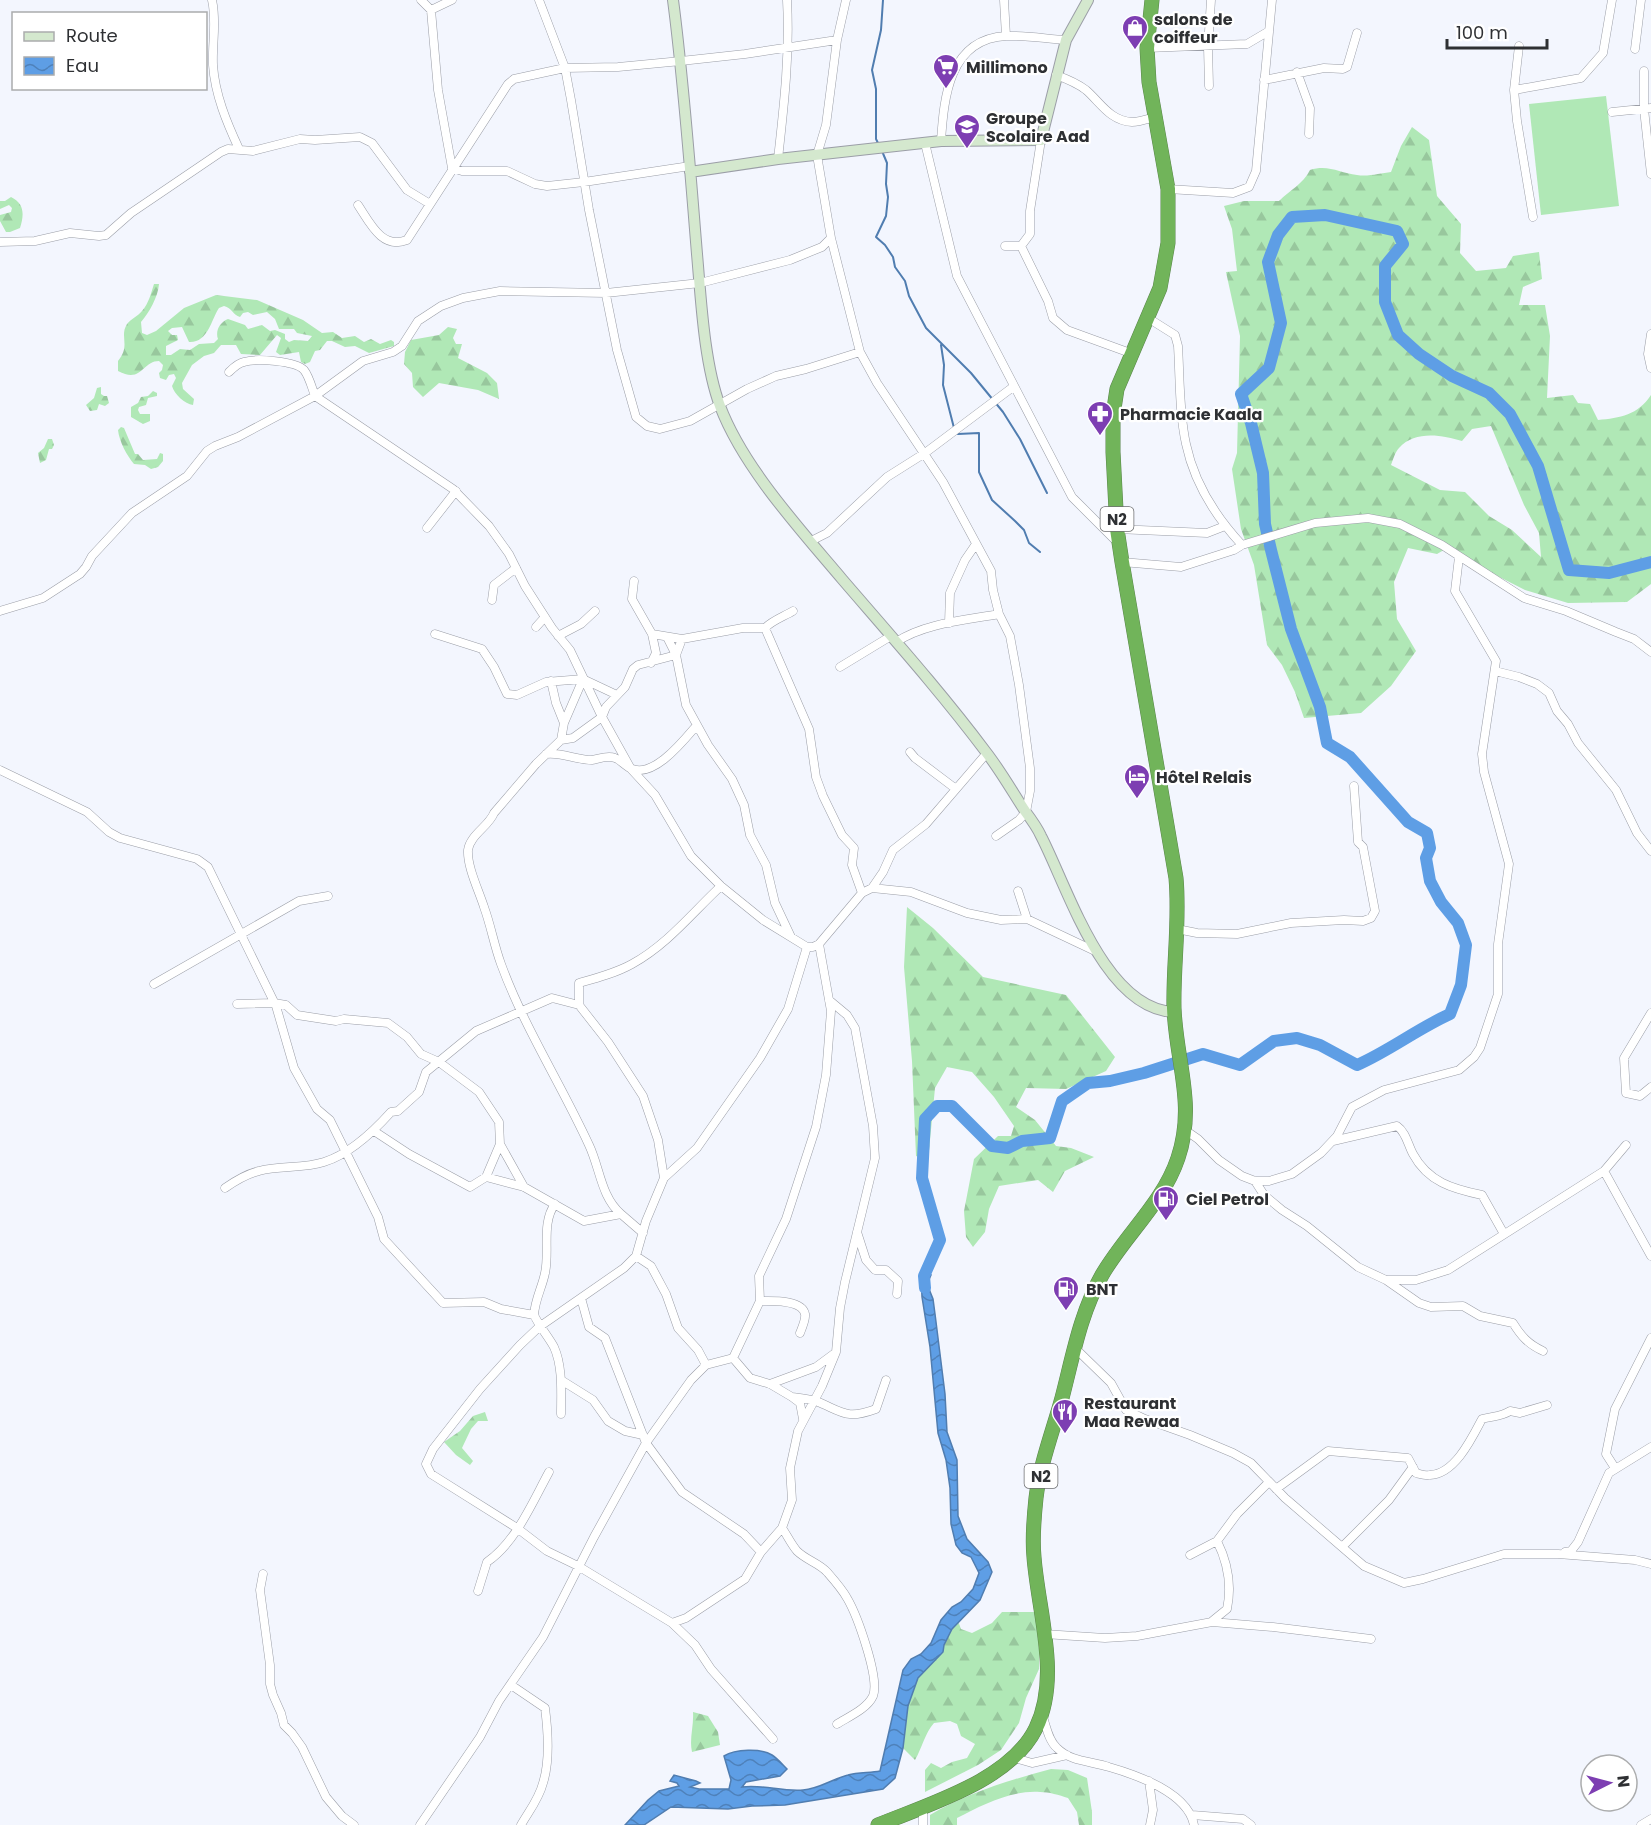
<svg xmlns="http://www.w3.org/2000/svg" width="1651" height="1825" font-family="Poppins,sans-serif">
  <style>
    .grass { fill: #b0e8b6 }
    .forest { fill: url(#forest-firs); fill-rule: evenodd }
    .water { fill: url(#water-waves); stroke: #507db0; stroke-width: 1.5 }
    .lines { fill: none; stroke-linecap: round; stroke-linejoin: round }
    .stream { stroke: #507db0; stroke-width: 2 }
    .river { stroke: #5e9ee5; stroke-width: 12 }
    .street-casing { stroke: #9b9ea7; stroke-width: 9 }
    .secondary-casing { stroke: #9b9ea7; stroke-width: 12 }
    .highway-casing { stroke: #5a864c; stroke-width: 15 }
    .street { stroke: #fff; stroke-width: 8 }
    .secondary { stroke: #d4e8ce; stroke-width: 10 }
    .highway { stroke: #71b45a; stroke-width: 14 }
    .labels { text-anchor: middle; dominant-baseline: central; stroke-width: 4.5; stroke-linejoin: round; paint-order: stroke }
    .shield { fill: #fff; stroke: #6d6e70; stroke-width: 1.5 }
    .shield-label { font-size: 15px; font-weight: bold; fill: #2e3033 }
    .poi-label { font-size: 16px; font-weight: bold; fill: #2e3033; stroke: #fff; text-anchor: start }
  </style>
  <defs>
    <pattern id="forest-firs" width="22" height="20" patternUnits="userSpaceOnUse" patternTransform="scale(1.5)"><rect width="22" height="20" fill="#b0e8b6"/><path d="M5 1l3.5 6h-7zM16 11l3.5 6h-7z" fill="#98c79d"/></pattern>
    <pattern id="water-waves" width="16" height="10" patternUnits="userSpaceOnUse" patternTransform="scale(1.5)"><rect width="16" height="10" fill="#5e9ee5"/><path d="M0 5q4-4 8 0t8 0" fill="none" stroke="#4e81ba"/></pattern>
  </defs>
  <rect width="100%" height="100%" fill="#f3f6fe"/>
  <path class="grass" d="M1606 96 1619 206 1541 215 1529 104Z"/>
  <path class="forest" d="M1412 127 1429 140 1437 196 1461 224 1460 253 1476 271 1506 268 1513 256 1539 252 1542 279 1523 287 1519 305H1545L1550 336 1547 398 1573 395 1578 403 1590 404 1598 420C1620 418 1638 415 1651 395V584L1627 602 1568 603 1525 590 1466 560 1449 547 1437 554 1408 548 1394 582 1397 619 1416 651 1391 686 1361 713 1304 718 1295 692 1282 665 1267 645 1254 565 1241 529 1232 469 1237 453 1240 336 1226 272 1237 271 1232 229 1224 206 1244 201H1279C1290 190 1303 184 1310 170 1328 164 1340 173 1357 175 1368 177 1381 173 1391 172L1401 146ZM1491 426 1524 505 1539 533 1541 557 1512 530 1489 516 1465 492 1440 490 1391 465C1393 460 1395 452 1399 448 1415 430 1442 435 1462 441L1472 429Z
    M11 197C25 204 24 215 20 228L10 232H6L0 221V215L11 212 12 208 9 205 0 209V201H5Z
    M154 284H159C158 297 149 313 141 322L142 333 147 335 156 331 184 308 216 295 257 300 303 320 322 333 333 332 342 338 355 336 364 342 371 339 380 344 391 340 394 342V346L369 353 355 346 345 347 332 341H327L320 350 315 351 310 362 305 364 301 362 299 352 280 355 276 352 281 338 277 335 260 355 241 354 236 345H221L214 353 204 356 192 365 182 383 183 389 194 399 193 405C185 404 174 394 172 386L176 378 174 374 169 375 166 380 160 378 159 373 162 370 163 365 159 361C142 361 142 384 118 371V361C131 345 119 337 127 324 131 319 138 316 142 311 149 303 151 293 154 284ZM224 306C232 308 233 315 240 317L243 313 248 312 253 315 267 312 275 319 279 329H294L297 333 312 336 308 341 294 340 289 342 285 339V334L275 330 270 331 262 325 248 329 245 325 228 319C220 322 215 331 218 339L214 343 199 344 190 350 180 349 171 355H166V346L178 340 177 335H172L168 331 172 328 182 327 189 342C208 343 211 320 219 308Z
    M448 327 457 329 453 338 456 344H462L458 358 487 373 497 383 499 399 478 390 439 383 423 397 413 387 412 373 404 364 405 352 411 340 439 335Z
    M101 387V394L104 396H107L109 403 105 406 99 404 97 410 90 411 86 405 94 398 97 388Z
    M153 391 157 393V396L148 398 146 405 139 407 138 410 140 414H150V421L143 424 131 417V407L138 403 141 397 148 396Z
    M121 427 124 428 135 454H138L143 460 157 459 160 453 163 454V461L158 467 151 469 145 465 134 464C127 456 119 441 118 430Z
    M48 439H52L54 445 52 449H49L46 460 40 463 38 453 44 448Z
    M907 907 933 928 983 977 1066 995 1115 1057 1106 1071 1066 1089 1026 1088 1016 1107 1035 1120 1056 1146 1071 1148 1094 1157 1065 1171 1053 1192 1038 1180 999 1186 989 1209 985 1232 973 1247 966 1237 964 1211 974 1159 998 1136H1011L1014 1126 994 1097 972 1072 947 1067 935 1088 928 1161 916 1156 912 1061 904 967Z
    M485 1412 488 1421H478L471 1429 462 1448 473 1461 470 1465 456 1455 444 1442 460 1431 473 1416Z
    M1002 1612H1035L1039 1649V1669L1026 1698 1019 1723 1001 1750 978 1765 925 1792V1770L931 1763 941 1768 952 1762 967 1758 975 1744 961 1736 957 1724 950 1721 934 1723C925 1733 922 1748 915 1760L903 1748C905 1726 906 1699 918 1679 923 1670 933 1663 939 1654 946 1643 949 1631 958 1621L961 1629 972 1633 992 1623Z
    M693 1712 708 1716 718 1732 720 1745 692 1752C689 1739 694 1726 693 1712Z
    M1051 1769 1068 1770 1087 1778 1092 1812V1825H1079L1077 1812 1068 1798C1059 1795 1049 1792 1040 1792 1011 1790 982 1805 957 1818V1825H930V1815C967 1793 1010 1780 1051 1769Z"/>
  <path class="water" d="M921 1272 931 1275 927 1284 933 1299 935 1314 945 1394 947 1432 957 1460 958 1516 967 1539 988 1562 992 1572 980 1600 952 1629 944 1645 943 1652 918 1678 908 1706 903 1748 895 1778 883 1789 785 1805 752 1806 728 1809 671 1807 644 1825H625L648 1800 659 1791 679 1786 677 1783 670 1781 674 1775 696 1781 700 1783 690 1787 699 1789H729L731 1780 724 1756C735 1749 761 1748 772 1755 778 1759 782 1764 787 1769L780 1776 746 1782 742 1787C763 1784 782 1792 803 1790 819 1789 832 1779 848 1775 858 1772 870 1773 880 1771L903 1670 911 1659 921 1654 931 1643 941 1620 952 1607 961 1602 973 1589 979 1573 971 1557 962 1553 956 1545 951 1524 950 1488 946 1460 938 1433 930 1347 922 1297Z"/>
  <g class="lines">
    <path class="stream" d="M878 143 876 139V89L872 70 881 30 883 0
      M882 151 887 163 886 184 888 197 886 216 876 237 885 245 893 257 895 267 905 281 909 296 926 328 971 373 1003 412 1020 439 1047 493
      M941 345 944 365 943 385 954 428
      M957 433 958 434 979 433V472L992 500 1015 521 1024 530 1029 543 1040 552"/>
    <path class="river" d="M925 1288 924 1276 940 1240 922 1178 925 1119 937 1106H952L992 1146 1008 1148 1022 1141 1050 1138 1062 1101 1088 1083 1110 1081 1144 1073 1203 1054 1240 1065 1274 1041 1297 1038 1320 1045 1357 1065C1389 1051 1417 1029 1450 1014L1461 985 1466 945 1458 923 1441 902 1430 881 1426 858 1430 848 1427 833 1408 822 1350 757 1327 743 1320 707 1291 629 1271 550 1265 524 1263 473 1251 423 1241 394 1269 368 1281 323 1268 262 1278 235 1292 217 1325 215 1397 231 1403 244 1385 266V302L1398 335 1419 354 1452 376 1489 393 1510 414 1538 466 1569 570 1609 573 1651 562"/>
    <defs>
      <path id="street" d="M212 0C217 22 212 43 213 65 215 95 227 123 239 149
        M421 0 431 10
        M452 0 431 10 438 90 452 168 462 171H507L535 184 547 186 584 182 690 166
        M539 0 565 68 571 100 589 210 617 350 636 417 647 426 660 429 690 421 747 389 776 376 806 369 860 352
        M1004 0 1006 36
        M1519 46 1514 90 1517 121 1533 217
        M1147 48 1247 44 1269 31
        M1635 49 1641 0
        M1644 71V109L1651 174
        M1297 72 1310 108 1309 134
        M1056 75C1067 79 1077 83 1086 90 1100 102 1110 121 1132 122 1139 122 1148 119 1155 117
        M1264 80 1324 68 1343 69 1347 67 1357 33
        M1209 86 1208 47 1211 0
        M1514 90 1581 78 1603 53 1612 0
        M1612 112 1651 108
        M941 141C944 97 949 39 1006 36 1026 35 1047 39 1066 40
        M925 143 957 276 1072 497 1118 543
        M778 159C784 105 790 54 787 0
        M1168 189 1233 193 1249 187 1256 171 1272 0
        M358 205C370 223 382 250 407 240L508 84 514 79 565 68 618 67 681 61 745 54 837 40
        M831 238 860 352 877 383 943 482 991 571 993 590 999 614 1010 636 1019 685 1030 768V791L1026 812 1019 820 996 836
        M0 242 35 241 70 233 99 236 106 235 131 213 221 152 228 149 253 151 300 139 315 140 360 137 372 143 407 190 430 204
        M1005 246H1021L1030 234V211L1041 140
        M1021 246 1048 301 1053 318 1067 330 1133 354
        M1148 318 1175 335 1178 346C1180 378 1179 412 1186 444 1194 482 1216 517 1242 545
        M1651 334 1648 354 1651 368
        M229 372C233 368 238 363 244 362 256 358 296 361 304 370 309 376 312 388 315 396L453 489 489 526 509 554 525 586 552 628 570 650 602 717 631 769 655 795 691 856 721 886 763 920 807 947
        M427 528 456 491
        M1117 529 1207 533 1225 526
        M811 541 827 533 887 477 925 453 1013 387
        M1122 562 1181 567 1234 550 1242 545 1315 523 1368 518 1400 524 1442 545 1524 598 1566 611 1616 632 1634 639 1651 652
        M634 581 632 599 652 634 656 653 651 663
        M492 600 494 585 516 568
        M0 611 43 598 80 574 86 567 92 556 132 513 187 476 207 451 215 446 238 437 315 396 363 361 393 352 402 346 418 321 441 306 463 298 500 291 606 293 700 283 790 260 822 247 831 238 817 155 826 125 837 40 846 0
        M949 623 950 593 965 560 976 544
        M536 627 545 617
        M765 628 809 729 816 777 823 796 842 835 854 848 852 865 862 893
        M435 634 482 649 494 667 507 694 517 695 546 682 583 679 617 695
        M652 634 682 639 676 655 667 637
        M558 636 581 624 595 611
        M682 639 743 628H765C773 620 783 617 793 611
        M896 642C925 623 966 620 999 614
        M840 667 891 636
        M1495 671 1519 677 1537 684 1549 693 1557 711 1568 724 1578 743 1616 790 1637 833 1651 851
        M551 681 556 703 564 723 561 740 536 764 494 813C489 826 470 835 468 850 467 867 479 891 484 907 491 926 494 945 501 964 524 1027 561 1084 589 1145 600 1168 601 1197 621 1214
        M564 723 583 679
        M561 740 573 738 602 717 606 707 625 687 633 669 638 665 676 655 686 705 708 745 732 779 744 805 750 835 766 865 775 903 791 937
        M910 752 915 758 956 789
        M546 754C562 752 576 760 592 760 599 759 607 755 615 758 621 760 625 766 630 768 653 780 684 740 697 725
        M0 770 87 812 109 832 120 838 197 859 208 867 276 1006 294 1068 317 1109 330 1120 378 1217 384 1239 443 1303 484 1302 501 1309 534 1315C539 1326 548 1336 554 1347 563 1367 561 1393 561 1414
        M872 888 911 892 967 913 1001 920 1027 919 1097 952
        M1018 891 1027 919
        M1177 929 1197 933 1237 934 1291 923 1344 920 1363 921 1371 918 1375 911 1363 847 1358 842 1354 786
        M154 984 299 901 328 896
        M829 1000 847 1015 855 1028 873 1126 875 1158 845 1282 840 1308 836 1352 822 1386 798 1431 790 1468 792 1500 782 1528 761 1552 745 1579 686 1618 672 1623 578 1566 547 1551 517 1528 431 1474 426 1464 433 1449 480 1389 520 1345 539 1327 624 1268 636 1256 646 1221 664 1178 697 1148 760 1058 788 1009 807 947H813L819 944 862 893 872 888 883 872 893 850 926 824 987 753
        M237 1004 274 1003 286 1005 297 1015 336 1021 344 1019 388 1023 407 1037 421 1054 439 1062 479 1092 499 1122 500 1144 524 1187
        M579 1005V983C597 978 616 973 632 964 667 945 692 913 721 886
        M1651 1013 1624 1058 1626 1093 1640 1096 1651 1087
        M1185 1130 1198 1139 1219 1160 1242 1176 1255 1181H1269L1292 1174 1321 1153 1337 1136 1352 1107 1384 1090 1459 1070 1474 1057 1480 1048 1498 994V944L1509 864 1484 772 1482 754 1496 661 1455 591 1459 557
        M374 1131 409 1154 470 1187 486 1177 524 1187 584 1221 621 1214 643 1233
        M1333 1141 1397 1126C1406 1132 1408 1145 1413 1154 1428 1182 1453 1189 1482 1195L1504 1234
        M1604 1171 1651 1256
        M486 1177 500 1144
        M1255 1181 1264 1195 1282 1210 1307 1226 1358 1267 1386 1280 1419 1303 1431 1307 1463 1306 1480 1316 1513 1323C1521 1336 1528 1344 1543 1351
        M225 1188C235 1181 246 1174 259 1171 279 1165 303 1169 324 1162 350 1154 373 1132 391 1112L398 1111 419 1092 426 1072 476 1031 552 998 579 1005 608 1042 643 1096 658 1140 664 1178
        M857 1232 866 1260 875 1270H886L898 1281 897 1294
        M636 1256 651 1266 666 1294 678 1328 698 1350 706 1365
        M1387 1280H1416L1448 1270 1604 1171 1626 1145
        M581 1298 589 1327 605 1338 646 1443 682 1492 744 1534 761 1552
        M760 1301C771 1301 802 1299 805 1314 806 1319 802 1328 800 1333
        M534 1315C535 1299 542 1288 545 1273 550 1251 541 1223 555 1204
        M1075 1348 1111 1383 1126 1410 1145 1419 1190 1435 1233 1453 1251 1463 1285 1498 1364 1566 1404 1583 1423 1579 1504 1554H1558L1635 1560 1651 1564
        M733 1358 750 1378 770 1384 792 1397 800 1403 803 1419
        M561 1380 593 1400 608 1421 625 1431 643 1435
        M770 1384 816 1367 835 1353
        M792 1397C800 1398 809 1399 816 1401 843 1412 846 1420 876 1409L886 1380
        M1615 1468 1606 1454 1615 1409 1651 1338
        M1276 1489 1328 1451 1408 1458 1416 1473C1420 1474 1426 1476 1430 1475 1455 1474 1472 1438 1482 1419 1492 1416 1501 1417 1510 1411L1520 1413 1547 1405
        M782 1528C787 1535 791 1544 797 1551 806 1560 819 1563 827 1572 834 1580 842 1589 847 1598 857 1615 880 1678 873 1696 867 1709 848 1717 837 1724
        M1342 1547 1389 1500 1413 1467
        M1565 1552 1571 1551 1578 1542 1609 1473 1651 1447
        M1190 1555 1217 1541 1237 1514 1269 1482
        M263 1574 260 1590 270 1665V1684L273 1695 281 1713 284 1725 292 1733 302 1747 326 1797 342 1816 354 1825
        M478 1591 487 1562C516 1542 532 1503 549 1472
        M1211 1622 1227 1609C1232 1585 1228 1563 1217 1541
        M672 1623 695 1645 711 1669 773 1739
        M1044 1634 1105 1638 1137 1636 1212 1622 1273 1627 1371 1639
        M511 1685 545 1708C548 1731 550 1761 543 1783 539 1799 529 1811 521 1825
        M1042 1714C1046 1725 1048 1740 1057 1748 1071 1762 1091 1761 1109 1767 1137 1775 1188 1793 1194 1825
        M1015 1758 1032 1763 1067 1755
        M1149 1781 1153 1810 1150 1825
        M923 1806V1825
        M1192 1815 1243 1819 1251 1825
        M420 1825 480 1737 499 1701 543 1637 594 1537 646 1443 691 1380 706 1365 733 1358 760 1301 759 1276 786 1219 816 1127 826 1075 831 1011 819 944
        M1641 1825 1651 1819"/>
      <path id="secondary" d="M673 0C684 84 690 169 697 254 701 299 704 363 720 406 743 467 799 528 842 579 891 636 941 692 986 752 1000 770 1012 791 1025 811 1031 819 1037 827 1041 836 1068 888 1104 1009 1174 1012
        M690 172 778 159 941 141 1041 140 1066 40 1088 0"/>
      <path id="highway" d="M878 1825C929 1804 1011 1780 1036 1728 1061 1677 1038 1611 1034 1557 1032 1538 1034 1517 1036 1498 1040 1464 1053 1431 1062 1398 1073 1356 1080 1314 1102 1275 1125 1235 1163 1203 1178 1158 1196 1104 1176 1062 1174 1008 1173 965 1180 922 1176 878L1122 562 1117 529 1113 452V415L1117 389 1160 288 1168 243V189L1149 82 1147 48 1152 0"/>
    </defs>
    <use href="#street" class="street-casing"/>
    <use href="#secondary" class="secondary-casing"/>
    <use href="#highway" class="highway-casing"/>
    <use href="#street" class="street"/>
    <use href="#secondary" class="secondary"/>
    <use href="#highway" class="highway"/>
  </g>
  <defs>
    <symbol id="shop-pin" viewBox="-11 -11 22 30"><path d="M0 17L-7.5 6A9.5 9.5 0 1 1 7.5 6Z" fill="#7d3eb2" stroke="#fff"/><path d="M-5-2.5h2.3a2.7 3.5 0 0 1 5.4 0H5L5.5 6h-11ZM-1.5-2.5h3a1.5 2.3 0 0 0-3 0Z" fill="#fff"/></symbol>
    <symbol id="supermarket-pin" viewBox="-11 -11 22 30"><path d="M0 17L-7.5 6A9.5 9.5 0 1 1 7.5 6Z" fill="#7d3eb2" stroke="#fff"/><path d="M-6-5.5h2.5l.6 2H6L4.5 2H-2.5L-4.4-4H-6ZM-1.5 3.2a1.3 1.3 0 1 0 .1 0ZM3 3.2a1.3 1.3 0 1 0 .1 0Z" fill="#fff"/></symbol>
    <symbol id="school-pin" viewBox="-11 -11 22 30"><path d="M0 17L-7.5 6A9.5 9.5 0 1 1 7.5 6Z" fill="#7d3eb2" stroke="#fff"/><path d="M0-5L7-2L0 1L-7-2ZM-4 1L0 2.5L4 1V4Q0 6-4 4Z" fill="#fff"/></symbol>
    <symbol id="pharmacy-pin" viewBox="-11 -11 22 30"><path d="M0 17L-7.5 6A9.5 9.5 0 1 1 7.5 6Z" fill="#7d3eb2" stroke="#fff"/><path d="M-2-6h4v4h4v4h-4v4h-4v-4h-4v-4h4Z" fill="#fff"/></symbol>
    <symbol id="hotel-pin" viewBox="-11 -11 22 30"><path d="M0 17L-7.5 6A9.5 9.5 0 1 1 7.5 6Z" fill="#7d3eb2" stroke="#fff"/><path d="M-6-4.5h1.5V1H6V5H4.5V3h-9V5H-6ZM-4 0a1.8 1.8 0 1 1 3.6 0ZM.5 0V-2.5h3Q6-2.5 6 0Z" fill="#fff"/></symbol>
    <symbol id="fuel-pin" viewBox="-11 -11 22 30"><path d="M0 17L-7.5 6A9.5 9.5 0 1 1 7.5 6Z" fill="#7d3eb2" stroke="#fff"/><path d="M-5.5-6h7V0h2V4h1.3V-2.5L3-4.5l.8-.8L6-3V5H2.5V1h-1V6h-7ZM-4.2-4.7v3.2H.2V-4.7Z" fill="#fff"/></symbol>
    <symbol id="restaurant-pin" viewBox="-11 -11 22 30"><path d="M0 17L-7.5 6A9.5 9.5 0 1 1 7.5 6Z" fill="#7d3eb2" stroke="#fff"/><path d="M-5-6h1v4h1v-4h1v4h1v-4h1v5L-1.5 .5V6h-2V.5L-5-1ZM5-6V6H3V1.5H1.5Q1.5-4 5-6Z" fill="#fff"/></symbol>
  </defs>
  <g fill-rule="evenodd">
    <use href="#shop-pin" x="1120" y="13" width="30" height="40"/>
    <use href="#supermarket-pin" x="931" y="52" width="30" height="40"/>
    <use href="#school-pin" x="952" y="112" width="30" height="40"/>
    <use href="#pharmacy-pin" x="1085" y="399" width="30" height="40"/>
    <use href="#hotel-pin" x="1122" y="762" width="30" height="40"/>
    <use href="#fuel-pin" x="1151" y="1184" width="30" height="40"/>
    <use href="#fuel-pin" x="1051" y="1274" width="30" height="40"/>
    <use href="#restaurant-pin" x="1050" y="1397" width="30" height="40"/>
  </g>
  <g class="labels">
    <g class="shield">
      <rect x="1100.5" y="507" width="33" height="24" rx="4.5"/>
      <rect x="1024.5" y="1464" width="33" height="24" rx="4.5"/>
    </g>
    <g class="shield-label">
      <text x="1117" y="519">N2</text>
      <text x="1041" y="1476">N2</text>
    </g>
    <g class="poi-label">
      <text x="1154" y="19">salons de<tspan x="1154" dy="18">coiffeur</tspan></text>
      <text x="966" y="67">Millimono</text>
      <text x="986" y="118">Groupe<tspan x="986" dy="18">Scolaire Aad</tspan></text>
      <text x="1120" y="414">Pharmacie Kaala</text>
      <text x="1156" y="777">Hôtel Relais</text>
      <text x="1186" y="1199">Ciel Petrol</text>
      <text x="1086" y="1289">BNT</text>
      <text x="1084" y="1403">Restaurant<tspan x="1084" dy="18">Maa Rewaa</tspan></text>
    </g>
  </g>
  <rect x="12" y="12" width="195" height="78" fill="#ffffff" stroke="#abacad" stroke-width="1.5"/>
  <rect x="24" y="32" width="30" height="9" fill="#d4e8ce" stroke="#abacad" stroke-width="1.5"/>
  <text x="66" y="42" font-size="18" fill="#2e3033">Route</text>
  <rect x="24" y="57" width="30" height="18" fill="url(#water-waves)" stroke="#abacad" stroke-width="1.5"/>
  <text x="66" y="72" font-size="18" fill="#2e3033">Eau</text>
  <g transform="translate(1609 1783) rotate(84)"><circle r="28" fill="#ffffff" stroke="#abacad" stroke-width="1.5"/>
  <path d="M0-4.5L10 22L0 15L-10 22Z" fill="#7d3eb2"/>
  <text y="-9" font-size="16" font-weight="bold" text-anchor="middle" fill="#2e3033">N</text>
  </g>
  <path d="M1447 39v9h100v-9" fill="none" stroke="#2e3033" stroke-width="3"/>
  <text x="1456" y="39" font-size="18" fill="#2e3033" stroke="#ffffff" stroke-width="4.5" paint-order="stroke">100 m</text>
</svg>
